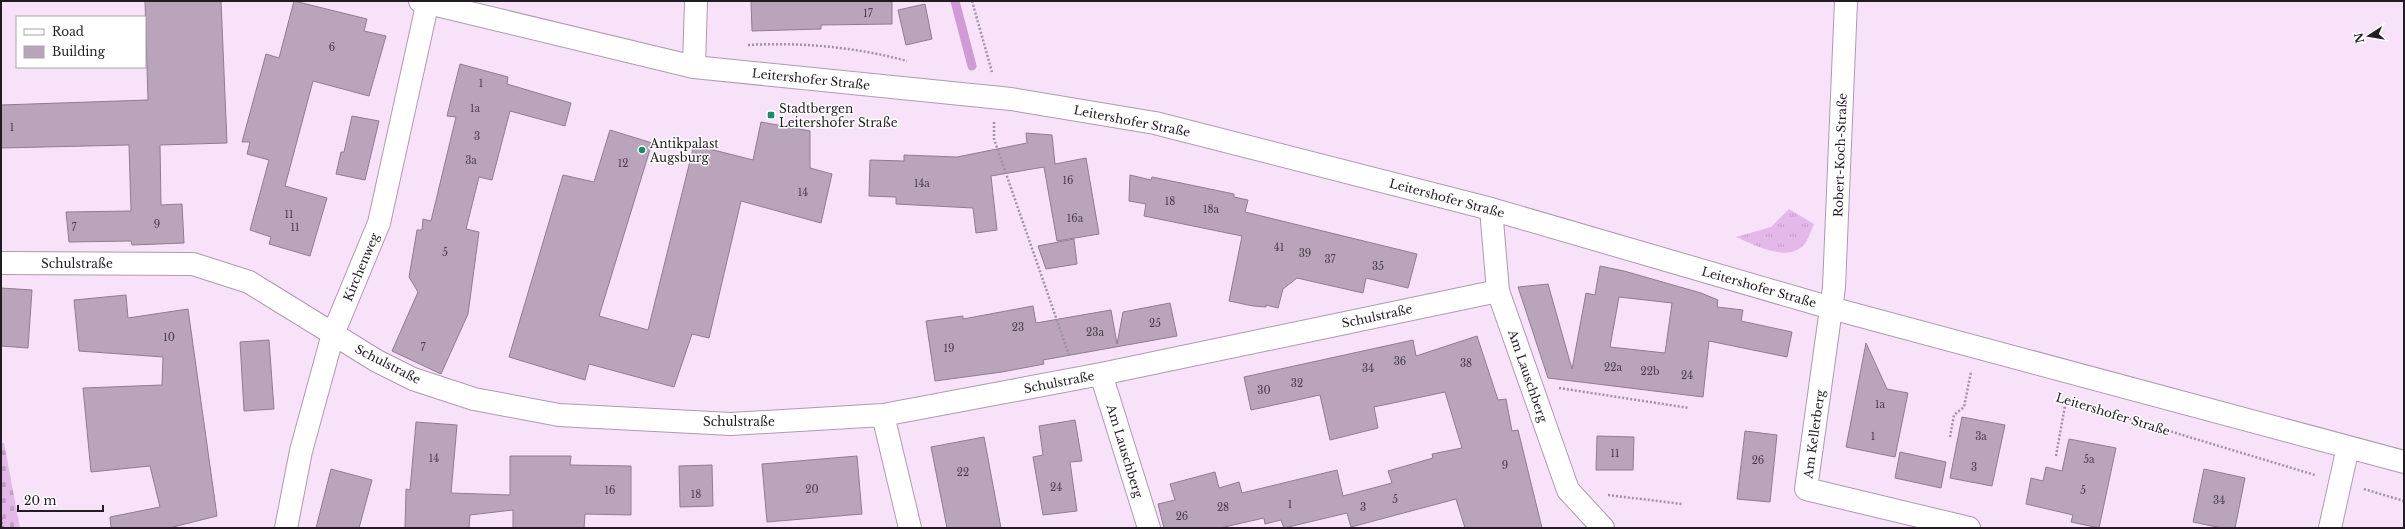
<svg xmlns="http://www.w3.org/2000/svg" width="2405" height="529" font-family="'Libre Baskerville',serif">
  <style>
    .grass { fill: url(#grass-tufts) }
    .cemetery { fill: url(#cemetery-stones) }
    .lines { fill: none; stroke-linecap: round; stroke-linejoin: round }
    .stream { stroke: #cf9ad5; stroke-width: 9 }
    .building { fill: #b9a4bb; stroke: #907c92; fill-rule: evenodd }
    .minor-casing { stroke: #ae9ab0; stroke-width: 24 }
    .path { stroke: #a091a3; stroke-width: 2.5; stroke-dasharray: 2 2; stroke-linecap: butt }
    .minor { stroke: #fff; stroke-width: 22 }
    .poi-dot { fill: #1d8b6a; stroke: #fff; stroke-width: 1.5 }
    .labels { text-anchor: middle; dominant-baseline: central; stroke-width: 3; stroke-linejoin: round; paint-order: stroke }
    .number-label { font-size: 10px; fill: #483d49 }
    .street-label { font-size: 12px; fill: #221b23; stroke: #fff }
    .poi-label { font-size: 12px; fill: #221b23; stroke: #fff; text-anchor: start }
  </style>
  <defs>
    <pattern id="grass-tufts" width="24" height="20" patternUnits="userSpaceOnUse"><rect width="24" height="20" fill="#e5b8ea"/><path d="M3 7l-1-3M5 7V3M7 7l1-3M15 17l-1-3M17 17v-4M19 17l1-3" fill="none" stroke="#c49ec8"/></pattern>
    <pattern id="cemetery-stones" width="16" height="16" patternUnits="userSpaceOnUse"><rect width="16" height="16" fill="#e5b8ea"/><path d="M2 7V4a2 2 0 0 1 4 0v3zM10 15v-3a2 2 0 0 1 4 0v3z" fill="#c49ec8"/></pattern>
  </defs>
  <rect width="100%" height="100%" fill="#f7e2fa"/>
  <path class="grass" d="M1789 209 1814 224C1811 230 1809 237 1806 242 1790 265 1755 245 1736 237L1771 227Z"/>
  <path class="cemetery" d="M1 443H4L20 528H1Z"/>
  <g class="lines">
    <path class="stream" d="M955 1 972 66"/>
  </g>
  <path class="building" d="M145 1H221L227 143 160 145 161 205 182 204 184 243 132 245 131 241 69 242 66 212 131 211 129 145 1 148V105L148 100Z
    M294 1 367 19 364 31 386 36 369 96 313 81 285 186 327 198 310 256 269 244 271 237 250 230 269 160 247 154 250 142H242L266 54 279 58Z
    M751 1H892V24L821 25V29L752 31Z
    M925 4 932 39 906 45 898 10Z
    M460 64 508 77 507 84 571 103 565 126 510 111 492 180 479 177 466 229 479 232 468 314 441 374 392 351 418 292 409 277 417 230H422L423 219 431 221 456 117 447 116Z
    M352 116 379 121 365 180 336 174 341 152H344Z
    M761 122 810 131V168L832 174 821 223 741 201 709 338 692 334 674 387 589 364 585 380 509 357 563 175 594 182 610 130 652 143 599 316 648 330 694 145 753 160Z
    M1026 133 1052 135 1055 164 1086 158 1099 234 1057 241 1044 167 991 176 997 230 976 233 973 208 896 204V197L869 196 870 160 904 161V155L957 157 1027 143Z
    M1130 175 1151 180 1152 177 1234 194V197L1248 200 1245 212 1417 254 1408 288 1366 278 1363 293 1297 278 1283 289 1278 308 1266 305V307L1253 306 1229 301 1242 236 1144 216 1146 204 1129 201Z
    M1074 239 1077 264 1046 269 1038 246Z
    M1600 266 1624 271 1701 293 1718 300 1717 307 1743 310 1741 321 1792 332 1787 357 1709 341 1703 397 1548 378 1518 287 1548 284 1572 369 1586 293 1595 295ZM1619 297 1672 303 1665 353 1610 347Z
    M1 288 32 290 28 348 1 346Z
    M126 295 128 318 188 309 217 516 169 528H111L110 517 160 507 150 466 91 472 83 388 162 385 163 357 79 351 74 300Z
    M1170 303 1177 336 1043 360 1044 364 1002 372 935 381 926 321 963 316V319L1033 306 1036 323 1111 310 1117 344 1123 312Z
    M1477 336 1498 400 1506 399 1512 431 1518 430 1542 528H1465L1456 499 1351 527 1347 513 1284 528 1281 520 1265 524 1264 518 1220 528H1164L1158 504 1175 500 1170 484 1215 472 1219 488 1239 482 1242 493 1337 470 1343 496 1392 483 1388 471 1433 458 1432 454 1462 448 1445 392 1374 407 1378 428 1330 440 1320 395 1251 410 1244 377 1413 340 1416 356Z
    M269 340 274 409 244 411 240 342Z
    M1866 343 1887 389 1908 393 1895 457 1846 447Z
    M1962 417 2005 425 1992 486 1950 478Z
    M1075 420 1082 461 1070 462 1077 511 1043 515 1033 457 1043 455 1039 426Z
    M416 422 457 425 451 493 510 495V456H571L570 465 631 466V515L585 514 584 528H513V510L470 515 469 528H405L406 489 410 490Z
    M1745 431 1777 435 1770 502 1737 499Z
    M1597 436 1634 437 1633 470H1596Z
    M984 437 1001 528H947L931 447Z
    M2069 439 2116 448 2099 528 2071 522 2073 515 2026 504 2031 478 2043 481 2046 467 2062 471Z
    M1900 452 1946 462 1941 488 1895 478Z
    M857 456 862 514 767 522 762 464Z
    M712 465 713 506 680 507 679 466Z
    M331 469 372 480 359 528H316Z
    M2204 469 2245 478 2235 528H2222L2193 522Z"/>
  <g class="lines">
    <defs>
      <path id="minor" d="M420 1 694 67 1011 99 1155 123 1491 209 1831 308 2404 462
        M1846 1 1834 287 1806 489 1969 528
        M694 67 696 1
        M1491 209 1498 291 1568 490 1603 528
        M1 263 193 264 249 282 377 361 413 379 474 399 559 415 731 424 883 415 1101 374 1498 291
        M1101 374 1149 528
        M883 415 910 528
        M286 528 301 451 333 334 379 223 428 1
        M2330 528 2348 447"/>
    </defs>
    <use href="#minor" class="minor-casing"/>
    <path class="path" d="M972 1 992 72
      M748 45C801 42 856 47 907 61
      M994 122V139L1069 355
      M1559 388 1689 408
      M2083 405 2315 475
      M1950 437 1954 415 1964 407 1971 372
      M2056 456 2066 400
      M2364 489 2404 501
      M1608 495 1682 504
      M1 518 3 528"/>
    <use href="#minor" class="minor"/>
  </g>
  <g class="poi-dot">
    <rect x="767" y="111" width="8" height="8" rx="2"/>
    <circle cx="642" cy="150" r="4"/>
  </g>
  <g class="labels">
    <g class="number-label">
      <text x="868" y="13">17</text>
      <text x="332" y="47">6</text>
      <text x="481" y="83">1</text>
      <text x="475" y="108">1a</text>
      <text x="12" y="127">1</text>
      <text x="477" y="136">3</text>
      <text x="471" y="160">3a</text>
      <text x="623" y="163">12</text>
      <text x="1068" y="180">16</text>
      <text x="922" y="183">14a</text>
      <text x="803" y="192">14</text>
      <text x="1170" y="201">18</text>
      <text x="1211" y="209">18a</text>
      <text x="289" y="214">11</text>
      <text x="1075" y="218">16a</text>
      <text x="157" y="224">9</text>
      <text x="74" y="227">7</text>
      <text x="295" y="227">11</text>
      <text x="1279" y="247">41</text>
      <text x="445" y="252">5</text>
      <text x="1305" y="253">39</text>
      <text x="1330" y="259">37</text>
      <text x="1378" y="266">35</text>
      <text x="1155" y="323">25</text>
      <text x="1018" y="327">23</text>
      <text x="1095" y="332">23a</text>
      <text x="169" y="337">10</text>
      <text x="423" y="347">7</text>
      <text x="949" y="348">19</text>
      <text x="1400" y="361">36</text>
      <text x="1466" y="363">38</text>
      <text x="1613" y="367">22a</text>
      <text x="1368" y="368">34</text>
      <text x="1650" y="371">22b</text>
      <text x="1687" y="375">24</text>
      <text x="1297" y="383">32</text>
      <text x="1264" y="390">30</text>
      <text x="1880" y="404">1a</text>
      <text x="1873" y="436">1</text>
      <text x="1981" y="436">3a</text>
      <text x="1615" y="453">11</text>
      <text x="434" y="458">14</text>
      <text x="2089" y="459">5a</text>
      <text x="1758" y="460">26</text>
      <text x="1505" y="465">9</text>
      <text x="1974" y="467">3</text>
      <text x="963" y="472">22</text>
      <text x="1056" y="487">24</text>
      <text x="812" y="489">20</text>
      <text x="610" y="490">16</text>
      <text x="2083" y="490">5</text>
      <text x="696" y="494">18</text>
      <text x="1395" y="499">5</text>
      <text x="2219" y="500">34</text>
      <text x="1290" y="504">1</text>
      <text x="1223" y="507">28</text>
      <text x="1363" y="507">3</text>
      <text x="1182" y="516">26</text>
    </g>
    <g class="street-label">
      <text transform="translate(811 79) rotate(6)">Leitershofer Straße</text>
      <text transform="translate(1132 121) rotate(11)">Leitershofer Straße</text>
      <text transform="translate(1840 155) rotate(-88)">Robert-Koch-Straße</text>
      <text transform="translate(1447 198) rotate(15)">Leitershofer Straße</text>
      <text x="77" y="263">Schulstraße</text>
      <text transform="translate(361 267) rotate(-67)">Kirchenweg</text>
      <text transform="translate(1759 287) rotate(16)">Leitershofer Straße</text>
      <text transform="translate(1377 316) rotate(-12)">Schulstraße</text>
      <text transform="translate(388 364) rotate(27)">Schulstraße</text>
      <text transform="translate(1528 376) rotate(71)">Am Lauschberg</text>
      <text transform="translate(1059 382) rotate(-11)">Schulstraße</text>
      <text transform="translate(2113 414) rotate(17)">Leitershofer Straße</text>
      <text x="739" y="421">Schulstraße</text>
      <text transform="translate(1814 434) rotate(-82)">Am Kellerberg</text>
      <text transform="translate(1125 451) rotate(73)">Am Lauschberg</text>
    </g>
    <g class="poi-label">
      <text x="779" y="108">Stadtbergen<tspan x="779" dy="14">Leitershofer Straße</tspan></text>
      <text x="650" y="143">Antikpalast<tspan x="650" dy="14">Augsburg</tspan></text>
    </g>
  </g>
  <rect width="2405" height="529" fill="none" stroke="#221b23" stroke-width="4"/>
  <rect x="16" y="16" width="130" height="52" fill="#ffffff" stroke="#a7a4a7"/>
  <rect x="24" y="29" width="20" height="6" fill="#ffffff" stroke="#a7a4a7"/>
  <text x="52" y="36" font-size="12" fill="#221b23">Road</text>
  <rect x="24" y="46" width="20" height="12" fill="#b9a4bb" stroke="#a7a4a7"/>
  <text x="52" y="56" font-size="12" fill="#221b23">Building</text>
  <g transform="translate(2369 36) rotate(258)" stroke="#ffffff" stroke-width="3" paint-order="stroke">
  <path d="M0-3L7 15L0 10L-7 15Z" fill="#221b23"/>
  <text y="-6" font-size="11" font-weight="bold" text-anchor="middle" fill="#221b23">N</text>
  </g>
  <path d="M18 505v6h85v-6" fill="none" stroke="#221b23" stroke-width="2"/>
  <text x="24" y="505" font-size="12" fill="#221b23" stroke="#ffffff" stroke-width="3" paint-order="stroke">20 m</text>
</svg>
